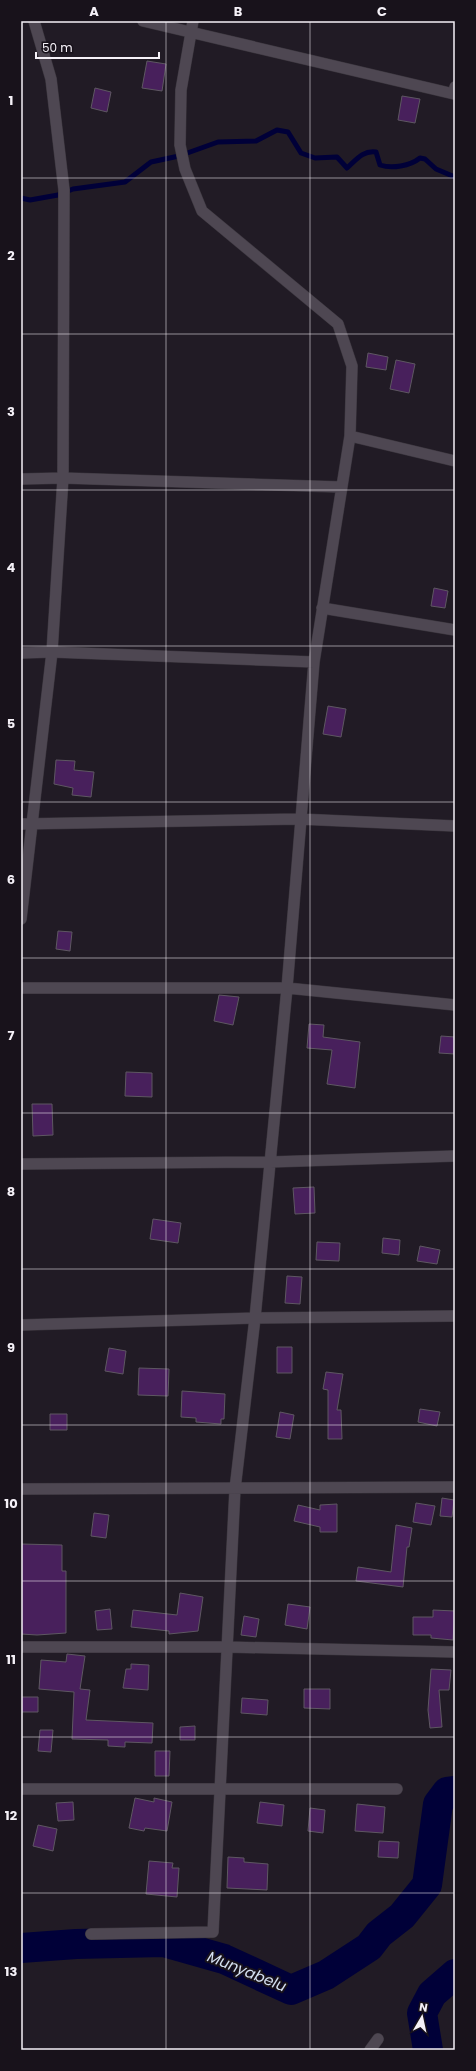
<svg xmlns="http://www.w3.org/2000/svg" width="476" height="2071" font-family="Poppins,sans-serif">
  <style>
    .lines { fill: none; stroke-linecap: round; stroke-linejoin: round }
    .stream { stroke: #000038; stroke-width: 5 }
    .river { stroke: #000038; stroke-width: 30 }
    .building { fill: #48205c; stroke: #5e5762 }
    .minor-casing { stroke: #3a353d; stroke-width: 12 }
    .minor { stroke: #4e4752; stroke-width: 11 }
    .grid { fill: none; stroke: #f5f1f8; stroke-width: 1; stroke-opacity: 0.55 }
    .labels { text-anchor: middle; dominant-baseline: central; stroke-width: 4; stroke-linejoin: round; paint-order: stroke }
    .water-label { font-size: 15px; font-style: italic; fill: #d6e1f3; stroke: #18121b }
    .neatline { fill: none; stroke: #f5f1f8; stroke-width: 1.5 }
    .grid-label { font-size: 13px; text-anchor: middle; font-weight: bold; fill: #f5f1f8 }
  </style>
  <rect width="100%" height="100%" fill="#211b25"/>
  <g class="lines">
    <path class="stream" d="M21 198 30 200 58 195 73 189 125 182 151 162 179 156 218 142 256 141 277 130 288 132 301 153 315 158 337 157 347 168C356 160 363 150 376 152L380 165C392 169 410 166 420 158L425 159 436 169 455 177"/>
    <path class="river" d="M21 1948 76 1944 164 1942 224 1959 291 1990 326 1975 369 1947 379 1934 402 1916 427 1885 438 1804 447 1792 455 1791
      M428 2050 422 2013 432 1994 455 1974"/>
  </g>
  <path class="building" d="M147 61 166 64 162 91 142 88Z
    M95 88 111 92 107 112 91 108Z
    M402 96 420 99 415 123 398 120Z
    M368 353 388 357 386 370 366 367Z
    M396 360 415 364 409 393 390 389Z
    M434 588 448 591 445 608 431 606Z
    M328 706 346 709 341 737 323 734Z
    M56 760 75 761 74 770 94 772 91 797 72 795 73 788 54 784Z
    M58 931 72 932 70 951 56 949Z
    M219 995 239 997 233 1025 214 1021Z
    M309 1024 324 1025 323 1037 360 1042 355 1088 327 1084 332 1050 307 1048Z
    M441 1036 455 1037V1054L439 1053Z
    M126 1072 152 1073V1097L125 1096Z
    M32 1104H52L53 1135 33 1136Z
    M314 1187 315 1213 295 1214 293 1188Z
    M153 1219 181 1223 178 1243 150 1239Z
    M383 1238 400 1240 399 1255 382 1253Z
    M317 1242 340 1243 339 1261 316 1260Z
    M420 1246 440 1250 437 1264 417 1261Z
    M287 1276 302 1277 300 1304 285 1303Z
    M277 1347H292V1373H277Z
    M109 1348 126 1351 123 1374 105 1371Z
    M139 1368 169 1369 168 1396 138 1395Z
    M326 1372 343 1374 337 1410H341L342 1439H328V1390L323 1389Z
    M182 1391 225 1394 224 1419H221V1424L196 1422V1418L181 1417Z
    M420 1409 440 1412 437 1426 418 1422Z
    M280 1412 294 1415 290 1439 276 1437Z
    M50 1414H67V1430H50Z
    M442 1498 454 1500 452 1517 440 1516Z
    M416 1503 435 1506 431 1525 413 1522Z
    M337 1504V1532H320V1527L294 1521 298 1505 320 1510V1505Z
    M94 1513 109 1515 106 1538 91 1536Z
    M396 1525 412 1528 409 1547H407L403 1587 356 1581 358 1567 391 1572Z
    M21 1544 62 1545V1571H66V1633L37 1635 21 1634Z
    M180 1593 203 1597 198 1631 169 1634V1631L131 1627 133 1610 177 1615Z
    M288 1604 310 1607 307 1629 285 1625Z
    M110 1609 112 1629 97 1630 95 1611Z
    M433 1610 455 1611 453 1640 431 1638V1635H413V1617H433Z
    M244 1616 259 1619 256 1637 241 1635Z
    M67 1654 85 1656 80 1689 90 1690 86 1720 153 1723 152 1743 125 1742V1747L108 1746V1740L72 1739 74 1692 39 1689 41 1660 66 1662Z
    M131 1664 149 1665 148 1690 123 1688 126 1669H131Z
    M431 1669 451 1670 449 1690H439L442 1727 430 1728 428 1710Z
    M304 1689H330V1709L304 1708Z
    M21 1697H38V1712H21Z
    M242 1698 268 1700 267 1715 241 1713Z
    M195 1726V1740H180V1727Z
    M40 1730H53L51 1752 38 1751Z
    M155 1751H170L169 1776H155Z
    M135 1798 154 1802V1798L172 1802 167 1831 145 1828 144 1831 129 1828Z
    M73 1802 74 1820 58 1821 56 1803Z
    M260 1802 284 1805 282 1826 257 1823Z
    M357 1804 385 1807 383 1833 355 1831Z
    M310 1808 325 1810 323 1833 308 1831Z
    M38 1825 57 1829 53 1851 33 1846Z
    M379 1841 399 1842 398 1858 378 1857Z
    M228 1857 244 1858V1862L268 1864 267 1890 227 1888Z
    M149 1861 173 1863 172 1868H179L177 1897 146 1894Z"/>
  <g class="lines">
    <defs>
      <path id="minor" d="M143 21 454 94 455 87
        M350 436 455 461
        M21 479 63 478 341 487
        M322 608 455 630
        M21 653 52 652 314 662
        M21 824 299 819 455 826
        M21 919 52 652 63 478 64 190 51 79 34 21
        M21 988H287L455 1005
        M21 1164 270 1162 455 1156
        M21 1325 255 1318 455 1316
        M21 1489 455 1487
        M21 1647H227L455 1652
        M21 1789H397
        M91 1934 213 1932 235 1489 255 1318 287 988 314 662 350 436 352 366 338 324 202 211 185 169 180 145 181 90 193 21
        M370 2050 378 2039"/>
    </defs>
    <use href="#minor" class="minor-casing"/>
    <use href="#minor" class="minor"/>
  </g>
  <path class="grid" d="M166 21V2050M310 21V2050M21 178H455M21 334H455M21 490H455M21 646H455M21 802H455M21 958H455M21 1113H455M21 1269H455M21 1425H455M21 1581H455M21 1737H455M21 1893H455"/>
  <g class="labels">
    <g class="water-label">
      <text transform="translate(247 1971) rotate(22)">Munyabelu</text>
    </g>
  </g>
  <rect width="476" height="2071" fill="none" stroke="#18121b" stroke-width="44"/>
  <g transform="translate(422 2017) rotate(9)" stroke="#18121b" stroke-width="3" paint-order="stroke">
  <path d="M0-3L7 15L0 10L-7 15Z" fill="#f5f1f8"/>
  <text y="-6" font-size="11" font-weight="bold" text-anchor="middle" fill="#f5f1f8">N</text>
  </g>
  <path d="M36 52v6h123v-6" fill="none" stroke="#f5f1f8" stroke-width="2"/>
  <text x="42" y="52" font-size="12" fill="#f5f1f8" stroke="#18121b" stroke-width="3" paint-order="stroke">50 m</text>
  <rect x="22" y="22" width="432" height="2027" class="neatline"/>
  <g class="grid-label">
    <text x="94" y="16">A</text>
    <text x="238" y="16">B</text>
    <text x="382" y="16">C</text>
    <text x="11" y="105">1</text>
    <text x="11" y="260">2</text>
    <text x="11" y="416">3</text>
    <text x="11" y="572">4</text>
    <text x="11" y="728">5</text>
    <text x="11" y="884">6</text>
    <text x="11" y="1040">7</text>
    <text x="11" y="1196">8</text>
    <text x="11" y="1352">9</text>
    <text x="11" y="1508">10</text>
    <text x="11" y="1664">11</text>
    <text x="11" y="1820">12</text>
    <text x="11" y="1976">13</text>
  </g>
</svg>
